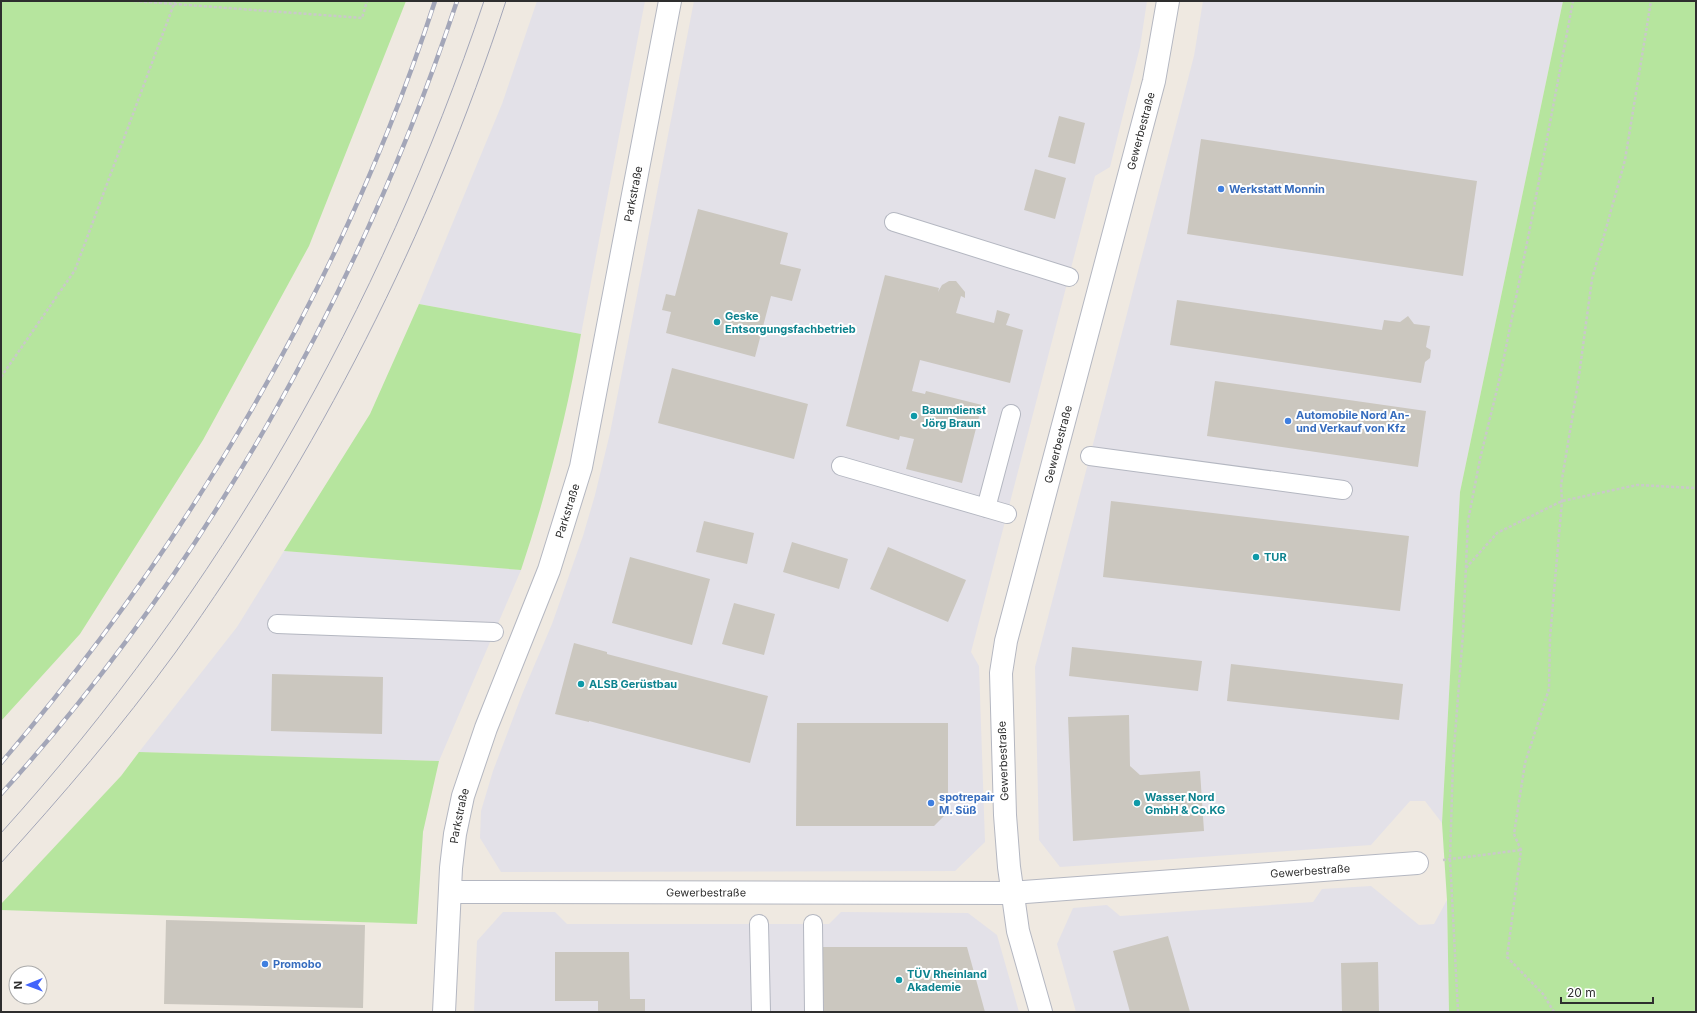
<svg xmlns="http://www.w3.org/2000/svg" width="1697" height="1013" font-family="Inter,sans-serif">
  <style>
    .industrial { fill: #e3e1e8 }
    .green { fill: #b6e59e }
    .building { fill: #cbc7bf }
    .lines { fill: none; stroke-linecap: round; stroke-linejoin: round }
    .service-casing { stroke: #b4b7c1; stroke-width: 20 }
    .minor-casing { stroke: #b4b7c1; stroke-width: 24 }
    .path { stroke: #c9c9c9; stroke-width: 2.5; stroke-dasharray: 3 2; stroke-linecap: butt }
    .service { stroke: #fff; stroke-width: 18 }
    .minor { stroke: #fff; stroke-width: 22 }
    .tram { stroke: #a3a6b8; stroke-width: 1 }
    .rail-casing { stroke: #a3a6b8; stroke-width: 4.5 }
    .rail { stroke: #fff; stroke-width: 3; stroke-dasharray: 9; stroke-linecap: butt }
    .shop-dot { fill: #3f7fe0; stroke: #fff; stroke-width: 1.5 }
    .culture-dot { fill: #0f9aa8; stroke: #fff; stroke-width: 1.5 }
    .labels { text-anchor: middle; dominant-baseline: central; stroke-width: 4; stroke-linejoin: round; paint-order: stroke }
    .street-label { font-size: 11px; fill: #2e2e2e; stroke: #fff }
    .shop-label { font-size: 11px; font-weight: bold; fill: #366cbe; stroke: #fff; text-anchor: start }
    .culture-label { font-size: 11px; font-weight: bold; fill: #0d838f; stroke: #fff; text-anchor: start }
  </style>
  <rect width="100%" height="100%" fill="#efe9e1"/>
  <path class="industrial" d="M537 1H645L581 334 419 304 502 104Z
    M694 1H1147L1140 47 1110 167 1095 176 971 652 979 666 985 842 955 871 501 872 480 838 481 811 493 771 523 692 552 624 583 536 595 495 610 433 628 342Z
    M1203 1H1563L1460 492 1442 823 1425 801H1410L1371 845 1060 867 1039 840 1035 667 1194 56Z
    M284 551 521 570 439 761 139 752 237 627Z
    M1371 886 1419 925 1434 924 1447 900 1449 1012H1076L1057 944 1073 908 1107 905 1120 916 1313 902 1322 889Z
    M503 912H555L567 924H829L841 912 968 913 997 935 1019 1012H474L477 941Z"/>
  <path class="green" d="M1 1H406L309 246 203 440 80 634 1 721Z
    M1563 1H1696V1012H1449L1447 900 1442 823 1460 492Z
    M419 304 581 334C567 415 547 492 521 570L284 551 370 414Z
    M139 752 439 761 423 832 417 924 1 910V904L121 776Z"/>
  <path class="building" d="M1059 116 1085 123 1075 164 1048 157Z
    M1201 139 1477 181 1463 276 1187 234Z
    M1035 169 1066 178 1055 219 1024 210Z
    M698 209 788 233 780 264 801 269 792 301 771 296 755 357 666 333 671 312 662 310 666 294 675 296Z
    M885 275 939 288 938 292 942 285 949 281H956L965 292V298L961 296 956 313 994 323 997 310 1010 314 1006 325 1023 330 1010 383 920 360 912 391 925 394 926 391 982 405 962 483 906 469 914 439 900 436 899 440 846 426Z
    M1177 300 1382 330 1384 320 1400 322 1408 316 1414 324 1430 326 1426 347 1431 350 1430 358 1425 362 1421 383 1170 345Z
    M672 368 808 404 794 459 658 423Z
    M1215 381 1426 411 1418 467 1207 436Z
    M1111 501 1409 536 1400 611 1103 577Z
    M704 521 754 533 747 564 696 552Z
    M792 542 848 559 839 589 783 572Z
    M888 547 966 580 948 622 870 589Z
    M630 557 710 579 692 645 612 623Z
    M734 603 775 614 764 655 722 644Z
    M574 643 607 652V654L768 696 750 763 589 721V722L555 714Z
    M1072 647 1202 661 1198 691 1069 676Z
    M1231 664 1403 684 1399 720 1227 701Z
    M272 674 383 677 382 734 271 731Z
    M1129 715 1130 766 1140 775 1200 771 1204 831 1073 841 1068 717Z
    M797 723H948V812L934 826H796Z
    M166 920 365 925 363 1008 164 1004Z
    M1168 936 1190 1012H1130L1113 951Z
    M823 947H967L985 1012H823Z
    M555 952H629L630 999H645V1012H598V1001H555Z
    M1378 962 1379 1012H1342L1341 963Z"/>
  <g class="lines">
    <defs>
      <path id="service" d="M894 222 1069 277
        M1090 456 1343 490
        M841 466 1007 514
        M986 508 1011 414
        M277 624 494 632
        M759 924 761 1012
        M813 924 814 1012"/>
      <g id="minor">
        <path id="s1" d="M450 892 1011 893 1417 863"/>
        <path id="s2" d="M444 1012 451 868 455 834 463 796 486 728 549 570 581 467 670 1"/>
        <path id="s3" d="M1041 1012 1018 931 1009 867 1005 815 1001 673 1006 641 1154 81 1168 1"/>
      </g>
    </defs>
    <use href="#service" class="service-casing"/>
    <use href="#minor" class="minor-casing"/>
    <path class="path" d="M134 1 362 18 367 1
      M1 377 75 270 175 1
      M1466 568 1497 533 1562 501 1637 485 1696 488
      M1443 860 1521 850
      M1458 1012 1450 859 1453 761 1463 633 1468 521 1480 459 1500 377 1532 218 1573 1
      M1554 1012 1543 994 1507 957 1521 850 1514 834 1525 763 1549 689 1550 637 1562 501 1561 485 1578 383 1592 279 1625 160 1651 1"/>
    <use href="#service" class="service"/>
    <use href="#minor" class="minor"/>
    <path class="tram" d="M1 833C221 589 379 312 484 1
      M1 863C62 796 121 727 175 653 318 454 430 234 506 1"/>
    <defs>
      <path id="rail" d="M1 763C192 539 344 281 435 1
        M1 794C204 570 362 287 457 1"/>
    </defs>
    <use href="#rail" class="rail-casing"/>
    <use href="#rail" class="rail"/>
  </g>
  <g class="shop-dot">
    <circle cx="1221" cy="189" r="4"/>
    <circle cx="1288" cy="421" r="4"/>
    <circle cx="931" cy="803" r="4"/>
    <circle cx="265" cy="964" r="4"/>
  </g>
  <g class="culture-dot">
    <circle cx="717" cy="322" r="4"/>
    <circle cx="914" cy="416" r="4"/>
    <circle cx="1256" cy="557" r="4"/>
    <circle cx="581" cy="684" r="4"/>
    <circle cx="1137" cy="803" r="4"/>
    <circle cx="899" cy="980" r="4"/>
  </g>
  <g class="labels">
    <g class="street-label">
      <text stroke="none"><textPath href="#s3" startOffset="903">Gewerbestraße</textPath></text>
      <text stroke="none"><textPath href="#s2" startOffset="845">Parkstraße</textPath></text>
      <text stroke="none"><textPath href="#s3" startOffset="579">Gewerbestraße</textPath></text>
      <text stroke="none"><textPath href="#s2" startOffset="521">Parkstraße</textPath></text>
      <text transform="translate(1003 761) rotate(-92)">Gewerbestraße</text>
      <text stroke="none"><textPath href="#s2" startOffset="197">Parkstraße</textPath></text>
      <text stroke="none"><textPath href="#s1" startOffset="861">Gewerbestraße</textPath></text>
      <text stroke="none"><textPath href="#s1" startOffset="256">Gewerbestraße</textPath></text>
    </g>
    <g class="shop-label">
      <text x="1229" y="189">Werkstatt Monnin</text>
      <text x="1296" y="415">Automobile Nord An-<tspan x="1296" dy="13">und Verkauf von Kfz</tspan></text>
      <text x="939" y="797">spotrepair<tspan x="939" dy="13">M. Süß</tspan></text>
      <text x="273" y="964">Promobo</text>
    </g>
    <g class="culture-label">
      <text x="725" y="316">Geske<tspan x="725" dy="13">Entsorgungsfachbetrieb</tspan></text>
      <text x="922" y="410">Baumdienst<tspan x="922" dy="13">Jörg Braun</tspan></text>
      <text x="1264" y="557">TUR</text>
      <text x="589" y="684">ALSB Gerüstbau</text>
      <text x="1145" y="797">Wasser Nord<tspan x="1145" dy="13">GmbH &amp; Co.KG</tspan></text>
      <text x="907" y="974">TÜV Rheinland<tspan x="907" dy="13">Akademie</tspan></text>
    </g>
  </g>
  <rect width="1697" height="1013" fill="none" stroke="#2e2e2e" stroke-width="4"/>
  <g transform="translate(28 985) rotate(269)"><circle r="19" fill="#ffffff" stroke="#ababab"/>
  <path d="M0-3L7 15L0 10L-7 15Z" fill="#4264fb"/>
  <text y="-6" font-size="11" font-weight="bold" text-anchor="middle" fill="#2e2e2e">N</text>
  </g>
  <path d="M1561 997v6h92v-6" fill="none" stroke="#2e2e2e" stroke-width="2"/>
  <text x="1567" y="997" font-size="12" fill="#2e2e2e" stroke="#ffffff" stroke-width="3" paint-order="stroke">20 m</text>
</svg>
